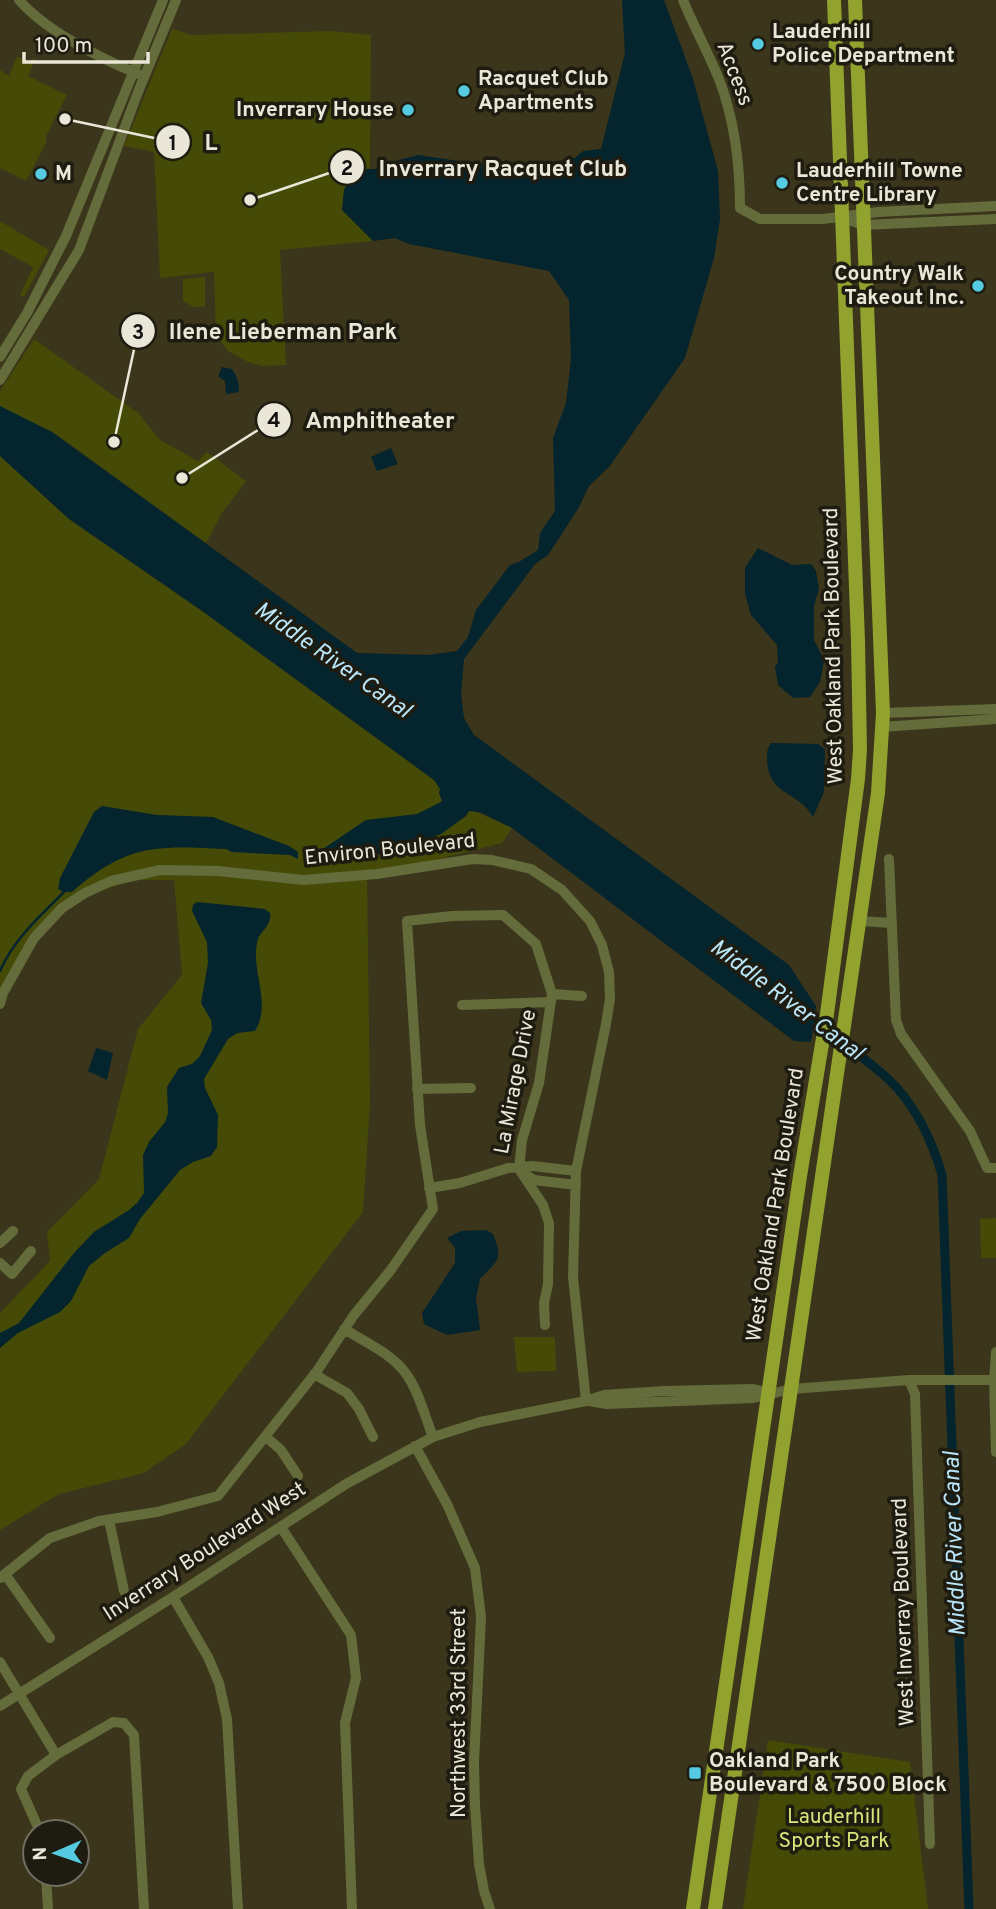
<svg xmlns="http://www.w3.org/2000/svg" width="996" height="1909" font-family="Overpass,sans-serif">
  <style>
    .green { fill: #454b07 }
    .water { fill: #04242e }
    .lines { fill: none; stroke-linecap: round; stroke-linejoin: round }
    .stream { stroke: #04242e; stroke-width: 2.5 }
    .canal { stroke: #04242e; stroke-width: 9 }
    .minor { stroke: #636c3a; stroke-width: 10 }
    .major { stroke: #91a22f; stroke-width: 14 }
    .poi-dot { fill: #55cae0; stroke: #1e1c11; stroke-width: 2.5 }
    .labels { text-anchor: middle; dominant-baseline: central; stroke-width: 7; stroke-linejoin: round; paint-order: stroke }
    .poi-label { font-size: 21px; font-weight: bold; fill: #eae7d8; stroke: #1e1c11; text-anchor: start }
    .street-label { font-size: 21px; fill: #eae7d8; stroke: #1e1c11 }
    .park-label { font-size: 21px; fill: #d7e67c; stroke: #1e1c11 }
    .water-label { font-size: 23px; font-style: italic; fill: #b8e5f7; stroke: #1e1c11 }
    .leader { fill: none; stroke: #eae7d8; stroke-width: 2.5 }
    .callout-dot { fill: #eae7d8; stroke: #1e1c11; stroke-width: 2.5 }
    .mark-label { font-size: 21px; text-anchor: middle; font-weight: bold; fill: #111 }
    .callout-label { font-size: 23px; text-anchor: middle; font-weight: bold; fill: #eae7d8; stroke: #1e1c11; stroke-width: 7; stroke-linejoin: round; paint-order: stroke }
  </style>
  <rect width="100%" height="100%" fill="#3a351b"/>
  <path class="green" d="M172 29 191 35 330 31 371 35 370 169H360L342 210 373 241 280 250 286 365 262 366 248 362 228 351 216 335 214 272 160 278 154 152 124 146Z
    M17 57 29 61 36 58 28 76 67 95 46 136V143L26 181 0 168V70L9 76Z
    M0 221 49 250 24 297 20 295 33 267 0 249Z
    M205 277V307H194L183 301V279Z
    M34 339 138 413 160 440 198 461 207 452 246 481 222 513 206 543 53 432 0 410V391Z
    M0 456 69 519 205 613 434 780C451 807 485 814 512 828L502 843 367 877 370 1104 363 1212 186 1444 144 1473 59 1494 0 1530V1313L50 1261 47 1232 99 1179 138 1029 182 975 174 880H133L62 904 0 989Z
    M996 1218V1258H981L980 1219Z
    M514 1337H555L556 1371 517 1372Z
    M768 1740 910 1762 928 1909H743Z"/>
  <path class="water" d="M622 0H664L693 79 718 171 720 219 714 258 685 358 609 467 589 486 578 509 548 555 535 564 464 659 461 694 464 718 474 735 789 965 816 1006 811 1042 794 1041 512 828 480 812 469 811 466 816 441 834 411 845 380 854 315 860 314 855 366 820 417 814 439 803 442 801 439 793 440 789 434 780 205 613 69 519 0 456V406L52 432 357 653 428 655 457 651 468 637 476 610 510 565 519 562 538 550 540 533 555 511 553 438 566 403 571 359 569 300 549 271 409 244 395 238 373 241 342 210 344 189 360 169H384L387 163 418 155 479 164 553 162 575 158 583 151 601 149 625 53Z
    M222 367 232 369 238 380 239 392 226 394 225 381 218 376Z
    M391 448 398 464 377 471 371 457Z
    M758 548 792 565 811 564 816 571 819 589 814 606V640L824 660 820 682 810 697 793 698 778 685 775 667 778 663 777 645 751 615 745 594V568Z
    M771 743 818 744 825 749 824 792 813 817C797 789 768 797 767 759 767 752 767 749 771 743Z
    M102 806 157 815 213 817 289 846 298 852V859L290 855 232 852 226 849C156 846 128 843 72 892H64L58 889 60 878 94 812Z
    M197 902 265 909 270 913C272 927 259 931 257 943 251 972 272 1003 255 1031L237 1033 228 1039 204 1079 205 1088 218 1115 217 1147 211 1156 193 1162 180 1170 140 1219 129 1238 105 1253 89 1266 71 1301 60 1312 18 1333 0 1348V1333L19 1323 74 1253 94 1232 129 1210 137 1203 144 1193 143 1155 149 1142 165 1122 168 1113 167 1087 179 1068 192 1064 200 1056 212 1030 211 1020 201 1003 208 963 207 942 192 911 193 905Z
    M96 1048 113 1053 107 1080 88 1071Z
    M486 1230 493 1234C504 1261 497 1260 480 1279L476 1298 480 1330 447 1335 424 1324 422 1313 455 1263V1248L447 1238 461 1231Z"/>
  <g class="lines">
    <path class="stream" d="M0 971C14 939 39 917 64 892"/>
    <path class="canal" d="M806 1016C832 1036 862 1055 887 1078 914 1102 932 1140 942 1175L969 1909"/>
    <path class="minor" d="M19 0C46 31 100 58 138 74
      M683 0C694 27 708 52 719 79 735 121 740 164 740 208L760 219H823L878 212 996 206
      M842 218 863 225 996 219
      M0 357 27 313 66 236 163 0
      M0 380 79 250 138 92 176 0
      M883 713 996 709
      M882 727 996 719
      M889 859 896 1020 901 1034 970 1131 987 1168H996
      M860 921 892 923
      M552 994 582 996
      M0 1004 3 993 34 938 62 908 85 893 111 881 160 870 218 871 303 880 377 874 473 859 492 860 531 869 562 890 590 921 602 945 609 972 610 999 606 1024 576 1171 573 1277 586 1401
      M462 1005 551 1002
      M417 1089 471 1088
      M524 1173 534 1180 576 1185
      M429 1188 460 1183 508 1168 533 1166 576 1171
      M0 1243 13 1231
      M0 1263 12 1274 31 1251
      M344 1329C365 1342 393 1354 407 1375 419 1392 425 1417 433 1437
      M996 1352 994 1380 996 1452
      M314 1374 347 1393 359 1409 373 1437
      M909 1380 915 1394 930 1844
      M589 1401 607 1404 753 1398 792 1389 909 1380H994
      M266 1437 281 1450 298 1476
      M415 1446 447 1504 475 1568 481 1617 474 1763 475 1805 479 1864 484 1891 490 1909
      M109 1520 124 1591
      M281 1527 351 1635 356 1678 345 1723 352 1909
      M5 1574 50 1638
      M0 1578 50 1538 99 1521 157 1512 218 1496 317 1371 354 1315 390 1271 433 1209 420 1125 407 921 452 916 503 915 536 944 552 994 539 1083 522 1140 519 1169 543 1205 549 1223 548 1284 544 1303 545 1325
      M173 1597 208 1657 219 1683 227 1719 238 1909
      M0 1662 56 1755
      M0 1706 173 1597 346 1484 433 1437 480 1422 586 1401 604 1395 664 1391 753 1389 769 1393
      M40 1832 21 1789 28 1776 56 1755 113 1722 124 1723 134 1735 144 1909
      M46 1874 48 1909"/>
    <path class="major" d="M693 1909 800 1176 827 1014 858 779 860 750 858 641 834 0
      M715 1909 878 793 883 713 855 0"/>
  </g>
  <g class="poi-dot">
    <circle cx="758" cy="44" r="7"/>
    <circle cx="464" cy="91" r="7"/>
    <circle cx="408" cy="110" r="7"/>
    <circle cx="41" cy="174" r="7"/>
    <circle cx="782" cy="183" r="7"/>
    <circle cx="978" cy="286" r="7"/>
    <rect x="688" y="1766" width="14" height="14" rx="3.5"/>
  </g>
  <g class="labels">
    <g class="poi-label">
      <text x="772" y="32">Lauderhill<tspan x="772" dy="24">Police Department</tspan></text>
      <text x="478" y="79">Racquet Club<tspan x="478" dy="24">Apartments</tspan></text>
      <text x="394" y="110" text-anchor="end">Inverrary House</text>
      <text x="796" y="171">Lauderhill Towne<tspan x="796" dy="24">Centre Library</tspan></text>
      <text x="55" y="174">M</text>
      <text x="964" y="274" text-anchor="end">Country Walk<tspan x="964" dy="24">Takeout Inc.</tspan></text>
      <text x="709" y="1761">Oakland Park<tspan x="709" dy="24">Boulevard &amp; 7500 Block</tspan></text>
    </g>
    <g class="street-label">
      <text transform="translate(734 74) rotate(69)">Access</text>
      <text transform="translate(834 646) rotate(-91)">West Oakland Park Boulevard</text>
      <text transform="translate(390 850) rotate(-6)">Environ Boulevard</text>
      <text transform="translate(516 1082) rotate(-79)">La Mirage Drive</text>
      <text transform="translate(776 1205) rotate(-81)">West Oakland Park Boulevard</text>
      <text transform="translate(205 1552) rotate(-33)">Inverrary Boulevard West</text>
      <text transform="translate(904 1612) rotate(-92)">West Inverray Boulevard</text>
      <text transform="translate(459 1713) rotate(-90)">Northwest 33rd Street</text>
    </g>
    <g class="park-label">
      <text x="834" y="1817">Lauderhill<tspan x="834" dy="24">Sports Park</tspan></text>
    </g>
    <g class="water-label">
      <text transform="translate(332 661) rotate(35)">Middle River Canal</text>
      <text transform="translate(786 1001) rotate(37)">Middle River Canal</text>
      <text transform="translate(956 1544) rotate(-92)">Middle River Canal</text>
    </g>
  </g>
  <path class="leader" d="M65 119L173 142M250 200L347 167M114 442L138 331M182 478L274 420"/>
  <g class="callout-dot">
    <circle cx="65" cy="119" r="7"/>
    <circle cx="250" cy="200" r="7"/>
    <circle cx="114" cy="442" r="7"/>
    <circle cx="182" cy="478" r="7"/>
    <circle cx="173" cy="142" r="18"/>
    <circle cx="347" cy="167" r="18"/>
    <circle cx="138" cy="331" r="18"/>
    <circle cx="274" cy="420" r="18"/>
  </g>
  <g class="mark-label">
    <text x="173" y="150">1</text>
    <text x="347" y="175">2</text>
    <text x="138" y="339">3</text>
    <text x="274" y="427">4</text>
  </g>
  <g class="callout-label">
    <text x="211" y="150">L</text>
    <text x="503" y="176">Inverrary Racquet Club</text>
    <text x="283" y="339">Ilene Lieberman Park</text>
    <text x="380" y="428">Amphitheater</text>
  </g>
  <g transform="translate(56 1853) rotate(268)"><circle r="33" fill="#1e1c11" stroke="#706d61" stroke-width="2"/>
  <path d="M0-5L12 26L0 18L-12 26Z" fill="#55cae0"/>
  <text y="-10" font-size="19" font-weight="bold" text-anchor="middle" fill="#eae7d8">N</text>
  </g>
  <path d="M24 52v10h124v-10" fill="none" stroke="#eae7d8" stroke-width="3.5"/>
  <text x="35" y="52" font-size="21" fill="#eae7d8" stroke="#1e1c11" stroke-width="5" paint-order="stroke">100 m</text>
</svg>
